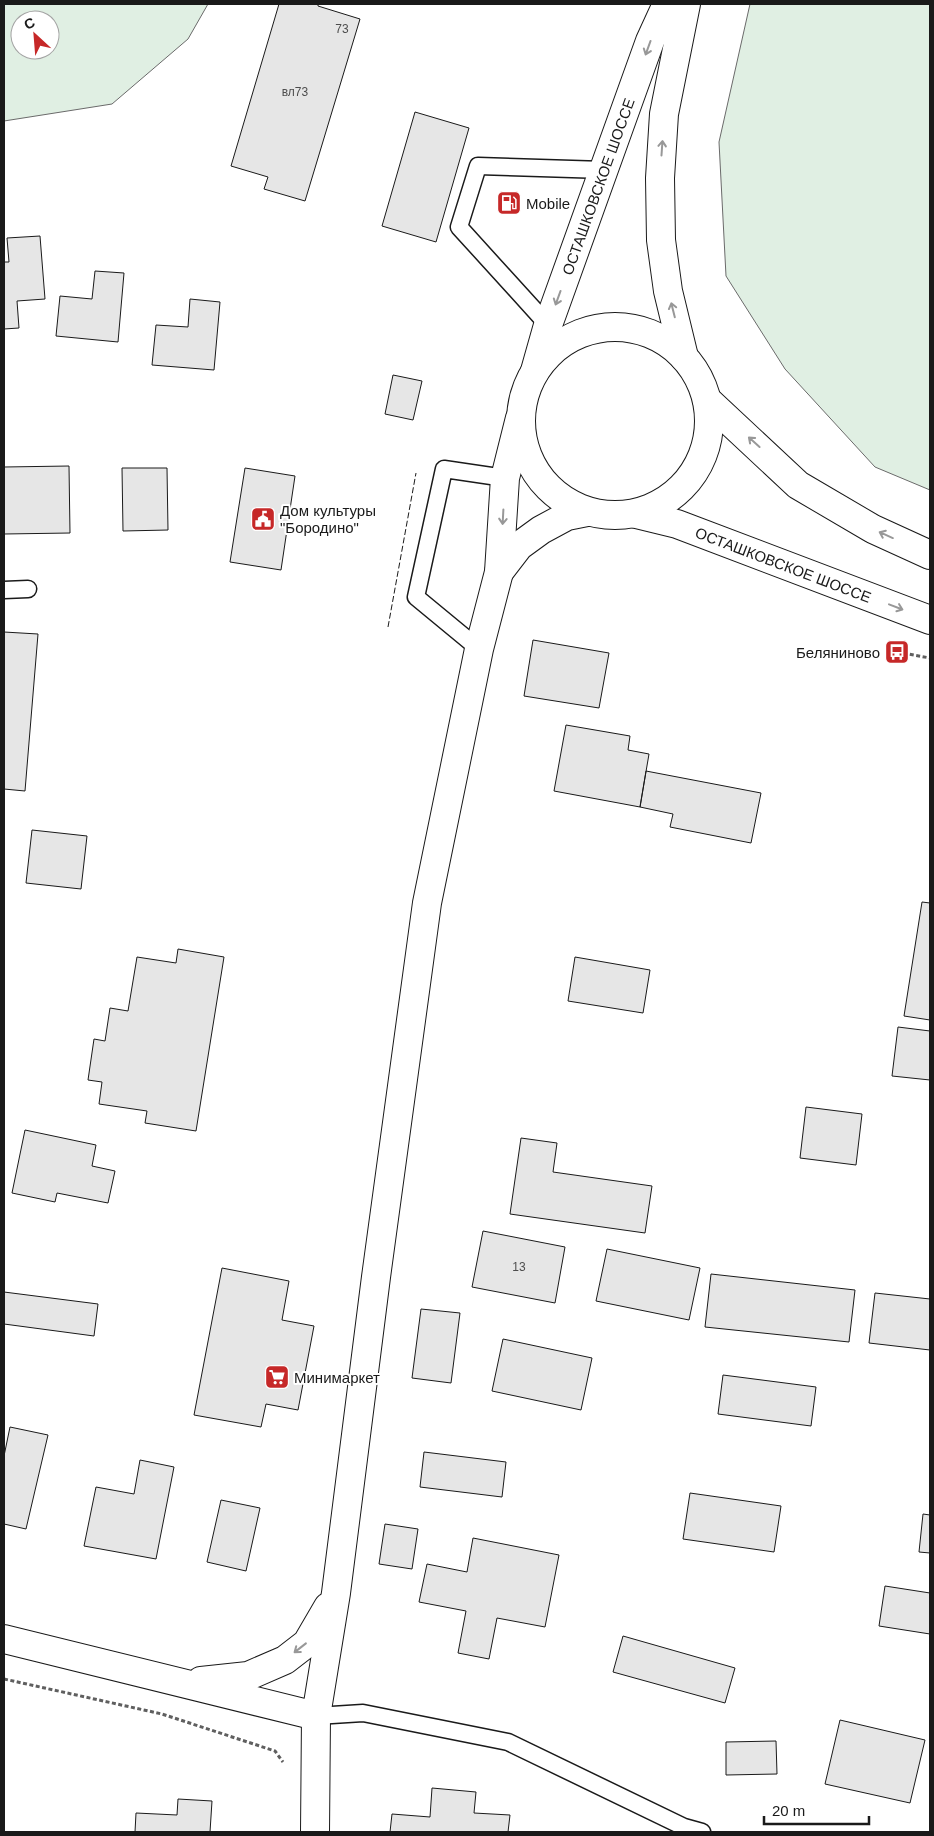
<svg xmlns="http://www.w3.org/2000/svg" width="934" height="1836" font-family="Helvetica,sans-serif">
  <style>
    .green { fill: #e0efe3; stroke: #6a6a6a; fill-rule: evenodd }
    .building { fill: #e6e6e6; stroke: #1a1a1a }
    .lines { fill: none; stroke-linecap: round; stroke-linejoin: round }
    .service-casing { stroke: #1a1a1a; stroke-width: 19 }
    .minor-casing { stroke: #1a1a1a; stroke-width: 30 }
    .tertiary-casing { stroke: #1a1a1a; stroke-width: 30 }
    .path { stroke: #5f5f5f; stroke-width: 3; stroke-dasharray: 4 2.5; stroke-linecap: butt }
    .service { stroke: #fff; stroke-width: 16 }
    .minor { stroke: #fff; stroke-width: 28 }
    .tertiary { stroke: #fff; stroke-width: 28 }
    .fence { stroke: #1a1a1a; stroke-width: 1; stroke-dasharray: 6 2.5; stroke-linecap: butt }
    .oneway { stroke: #989898 }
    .labels { text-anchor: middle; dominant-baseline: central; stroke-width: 4; stroke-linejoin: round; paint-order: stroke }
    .number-label { font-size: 12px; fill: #4d4d4d }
    .street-label { font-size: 15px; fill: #1a1a1a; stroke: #fff }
    .poi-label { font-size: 15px; fill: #1a1a1a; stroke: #fff; text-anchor: start }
  </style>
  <rect width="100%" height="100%" fill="#fff"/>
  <path class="green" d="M4 4H208L188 39 112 104 4 121ZM20 20H50V50H20Z
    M750 4H930V490L875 467 785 369 726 276 719 142Z"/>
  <path class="building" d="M279 4H318V6L360 19 305 201 264 189 268 177 231 166Z
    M415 112 469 128 436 242 382 226Z
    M40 236 45 299 17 301 19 328 4 329V262H9L7 238Z
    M95 271 124 273 118 342 56 336 60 296 92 299Z
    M190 299 220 302 214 370 152 365 156 325 188 327Z
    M393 375 422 381 413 420 385 414Z
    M69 466 70 533 4 534V467Z
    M122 468H167L168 530 123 531Z
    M245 468 295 476 281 570 230 562Z
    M4 632 38 634 25 791 4 789Z
    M533 640 609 653 599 708 524 696Z
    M566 725 630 736 628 750 649 754 640 807 554 791Z
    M646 771 761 793 751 843 670 827 673 814 640 807Z
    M32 830 87 836 81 889 26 883Z
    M922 902 930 903V1020L904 1016Z
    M178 949 224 957 196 1131 145 1123 147 1111 99 1104 102 1082 88 1080 94 1039 105 1041 110 1008 128 1011 137 957 176 963Z
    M575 957 650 970 643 1013 568 1001Z
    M898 1027 930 1031V1080L892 1076Z
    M806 1107 862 1114 856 1165 800 1158Z
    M25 1130 96 1145 92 1166 115 1171 108 1203 57 1193 55 1202 12 1193Z
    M521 1138 557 1143 553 1172 652 1186 645 1233 510 1214Z
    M483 1231 565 1247 555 1303 472 1287Z
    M607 1249 700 1268 689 1320 596 1301Z
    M222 1268 289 1281 282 1320 314 1326 298 1410 266 1404 261 1427 194 1415Z
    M711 1274 855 1290 849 1342 705 1327Z
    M4 1292 98 1304 94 1336 4 1324Z
    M875 1293 930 1299V1350L869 1343Z
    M421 1309 460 1313 451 1383 412 1378Z
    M503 1339 592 1358 581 1410 492 1391Z
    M723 1375 816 1387 811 1426 718 1414Z
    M10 1427 48 1435 26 1529 4 1524V1456Z
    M424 1452 506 1462 502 1497 420 1487Z
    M140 1460 174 1467 156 1559 84 1546 96 1487 134 1494Z
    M690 1493 781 1506 774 1552 683 1539Z
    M221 1500 260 1508 246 1571 207 1562Z
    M923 1514 930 1515V1553L919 1552Z
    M385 1524 418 1529 412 1569 379 1564Z
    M473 1538 559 1555 545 1627 497 1618 489 1659 458 1653 466 1611 419 1602 427 1564 467 1572Z
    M885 1586 930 1593V1634L879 1626Z
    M623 1636 735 1668 725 1703 613 1672Z
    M840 1720 925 1740 910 1803 825 1784Z
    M776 1741 777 1774 726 1775V1742Z
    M432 1788 476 1792 474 1813 510 1815 508 1832H390L392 1814 430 1817Z
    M178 1799 212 1801 210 1832H135L136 1813 177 1815Z"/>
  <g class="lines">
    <defs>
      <path id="service" d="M548 325 459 227 478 166 604 170
        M4 590 28 589
        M479 649 416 597 444 469 505 478
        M316 1716 363 1713 508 1742 684 1827 702 1832"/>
      <g id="minor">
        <path d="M684 357 668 291 661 240 660 178 664 114 686 4"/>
        <path id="s1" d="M535 371 548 325 650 41 667 4"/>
        <path d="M315 1832 316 1716"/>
      </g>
      <g id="tertiary">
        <circle cx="615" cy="421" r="94"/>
        <path d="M707 400 798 485 873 529 930 555"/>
        <path id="s2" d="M636 514 677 524 930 620"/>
        <path d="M499 572 519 546 541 530 567 516 587 512"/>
        <path d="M4 1639 316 1716 336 1593 376 1277 427 903 479 649 499 572 505 478 520 418"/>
        <path d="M201 1681 248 1676 285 1660 307 1643 328 1607"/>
      </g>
    </defs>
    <use href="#service" class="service-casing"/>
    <use href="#minor" class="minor-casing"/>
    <use href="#tertiary" class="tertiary-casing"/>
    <path class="path" d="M897 652 930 658
      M4 1679 162 1714 275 1751 283 1762"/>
    <use href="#service" class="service"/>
    <use href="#minor" class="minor"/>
    <use href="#tertiary" class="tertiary"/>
    <path class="fence" d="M388 627 416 473"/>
  </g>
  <defs><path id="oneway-shaft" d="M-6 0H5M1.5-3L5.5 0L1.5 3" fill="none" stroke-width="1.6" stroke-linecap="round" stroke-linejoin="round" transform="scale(1.25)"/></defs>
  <g class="oneway">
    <use href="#oneway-shaft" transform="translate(648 48) rotate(110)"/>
    <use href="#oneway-shaft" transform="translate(662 148) rotate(-86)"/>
    <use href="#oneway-shaft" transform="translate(558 298) rotate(110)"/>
    <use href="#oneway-shaft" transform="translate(673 310) rotate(-104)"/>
    <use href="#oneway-shaft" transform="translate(754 442) rotate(-138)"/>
    <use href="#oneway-shaft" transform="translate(503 517) rotate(93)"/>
    <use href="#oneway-shaft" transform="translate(886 535) rotate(-156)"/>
    <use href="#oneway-shaft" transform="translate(896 607) rotate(21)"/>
    <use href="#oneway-shaft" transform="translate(300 1648) rotate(142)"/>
  </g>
  <defs>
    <symbol id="fuel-square" viewBox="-11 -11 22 22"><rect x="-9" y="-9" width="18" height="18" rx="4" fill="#c62828" stroke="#fff"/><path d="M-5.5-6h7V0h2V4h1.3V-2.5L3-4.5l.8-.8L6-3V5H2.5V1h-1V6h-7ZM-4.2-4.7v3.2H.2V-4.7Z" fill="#fff"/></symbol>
    <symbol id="civic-square" viewBox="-11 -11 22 22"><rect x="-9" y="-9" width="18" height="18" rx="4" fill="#c62828" stroke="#fff"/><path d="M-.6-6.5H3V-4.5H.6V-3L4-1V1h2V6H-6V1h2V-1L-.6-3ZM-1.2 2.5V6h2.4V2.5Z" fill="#fff"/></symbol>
    <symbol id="bus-square" viewBox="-11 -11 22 22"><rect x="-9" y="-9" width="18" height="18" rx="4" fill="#c62828" stroke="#fff"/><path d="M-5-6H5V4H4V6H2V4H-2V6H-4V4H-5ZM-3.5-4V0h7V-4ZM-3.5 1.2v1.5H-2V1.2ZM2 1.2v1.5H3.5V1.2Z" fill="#fff"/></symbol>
    <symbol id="supermarket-square" viewBox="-11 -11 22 22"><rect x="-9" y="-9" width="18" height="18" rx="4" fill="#c62828" stroke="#fff"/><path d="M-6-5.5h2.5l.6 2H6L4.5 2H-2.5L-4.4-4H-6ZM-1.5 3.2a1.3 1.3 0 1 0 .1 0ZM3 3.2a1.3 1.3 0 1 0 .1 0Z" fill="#fff"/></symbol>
  </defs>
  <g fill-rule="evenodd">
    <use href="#fuel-square" x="495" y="189" width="28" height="28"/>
    <use href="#civic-square" x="249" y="505" width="28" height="28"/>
    <use href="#bus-square" x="883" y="638" width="28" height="28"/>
    <use href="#supermarket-square" x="263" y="1363" width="28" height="28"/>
  </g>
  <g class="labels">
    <g class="number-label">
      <text x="342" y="29">73</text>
      <text x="295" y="92">вл73</text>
      <text x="519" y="1267">13</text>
    </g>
    <g class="street-label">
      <text stroke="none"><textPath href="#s1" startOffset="195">ОСТАШКОВСКОЕ ШОССЕ</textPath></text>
      <text stroke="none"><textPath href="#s2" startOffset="156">ОСТАШКОВСКОЕ ШОССЕ</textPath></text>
    </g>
    <g class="poi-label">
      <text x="526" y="203">Mobile</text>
      <text x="280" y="510">Дом культуры<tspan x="280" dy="17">"Бородино"</tspan></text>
      <text x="880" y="652" text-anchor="end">Беляниново</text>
      <text x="294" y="1377">Минимаркет</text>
    </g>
  </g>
  <rect width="934" height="1836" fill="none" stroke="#1a1a1a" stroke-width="10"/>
  <g transform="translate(35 35) rotate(334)"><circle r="24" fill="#ffffff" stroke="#a3a3a3"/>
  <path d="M0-4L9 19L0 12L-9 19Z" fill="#c62828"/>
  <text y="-8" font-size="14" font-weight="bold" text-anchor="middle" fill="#1a1a1a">С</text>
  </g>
  <path d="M764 1816v8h105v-8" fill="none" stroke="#1a1a1a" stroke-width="2.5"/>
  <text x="772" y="1816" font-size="15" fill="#1a1a1a" stroke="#ffffff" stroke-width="4" paint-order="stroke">20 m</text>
</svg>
